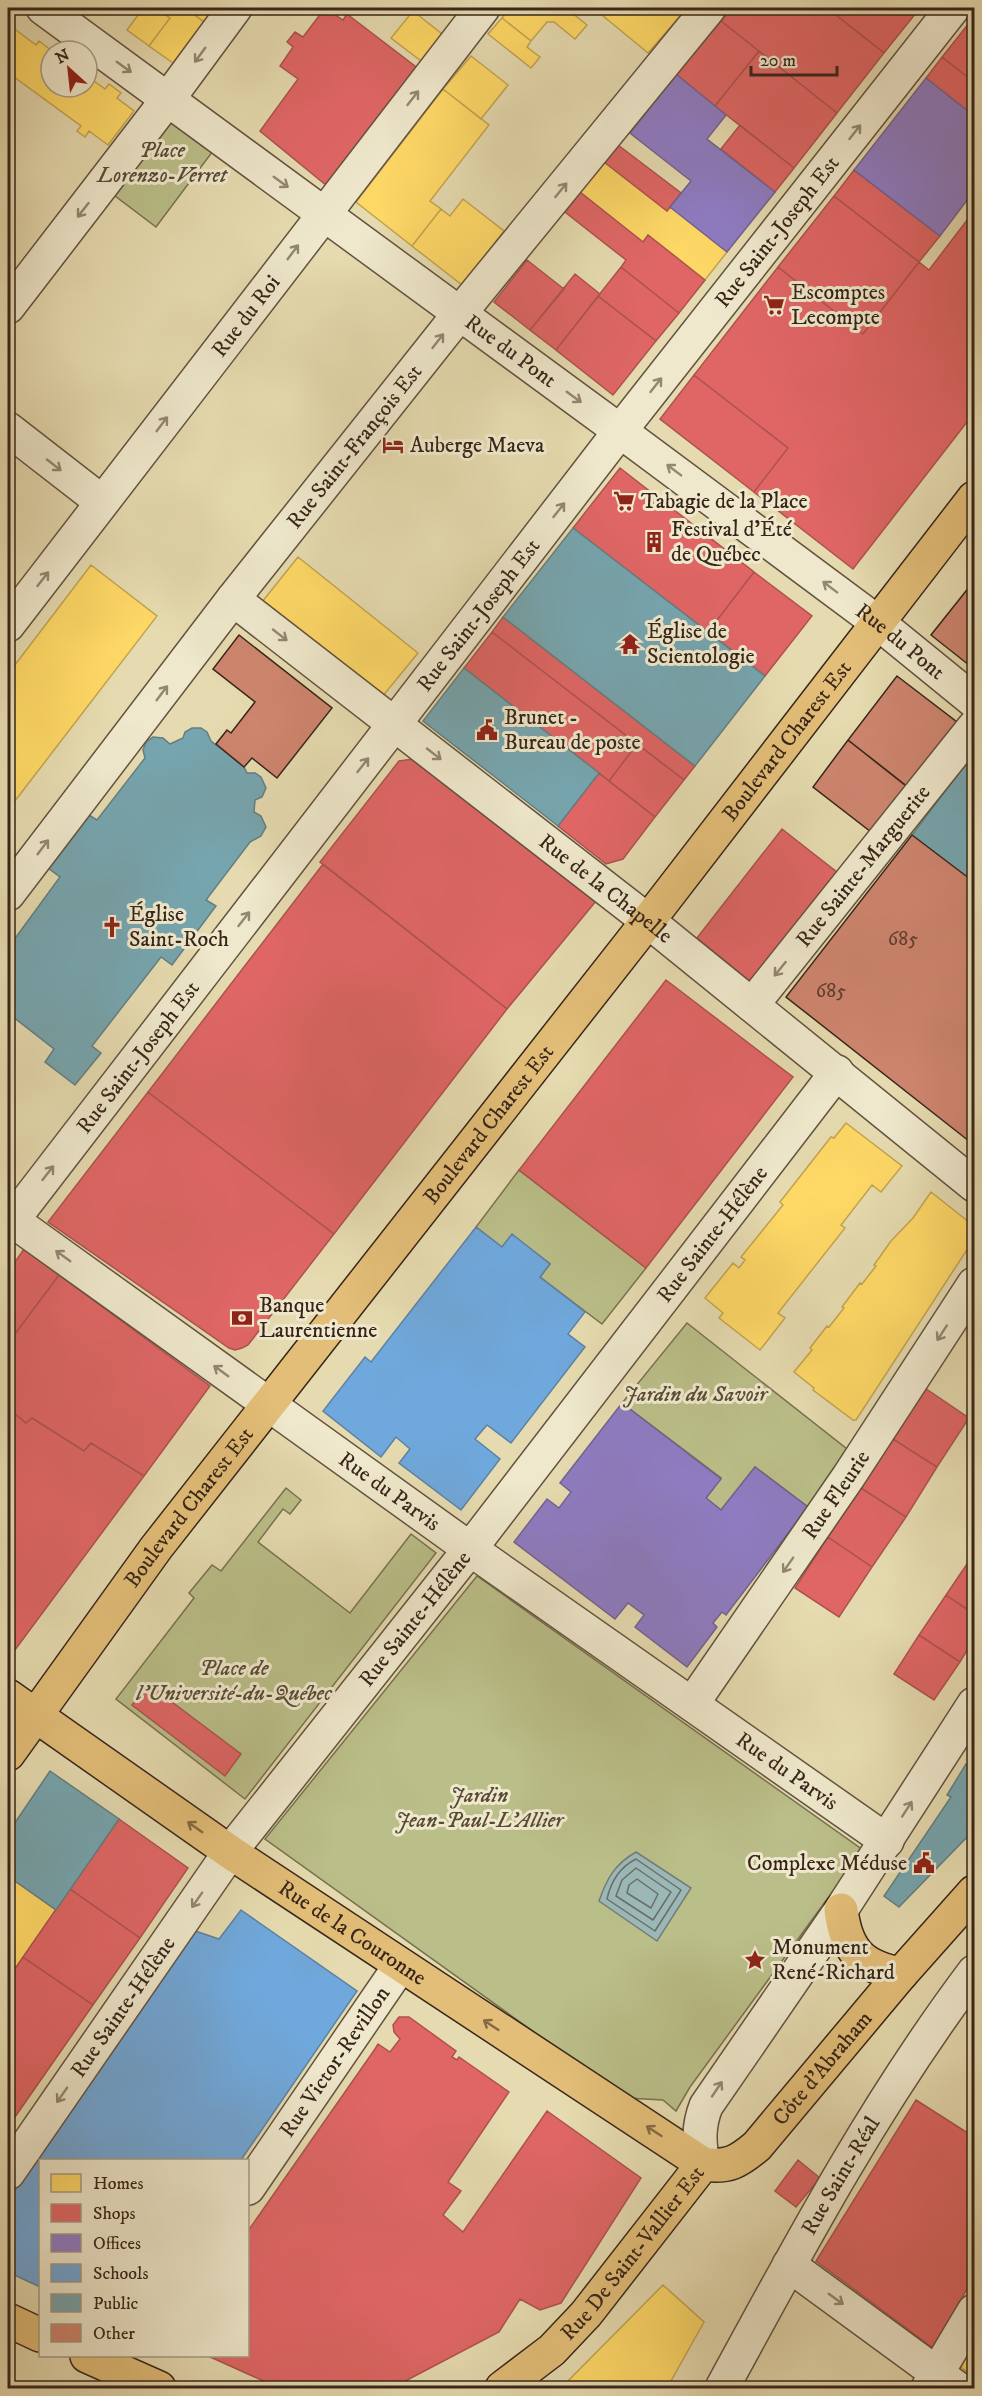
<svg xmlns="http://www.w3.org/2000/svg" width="982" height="2396" font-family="'IM FELL DW Pica',serif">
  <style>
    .green { fill: #babe88; stroke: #787251; stroke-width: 1.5 }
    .water { fill: #9bb8b7; stroke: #737d78; stroke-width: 1.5 }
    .homes { fill: #ffd966; stroke: #c3a34f; stroke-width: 1.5 }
    .shops { fill: #e06666; stroke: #ad524f; stroke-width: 1.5 }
    .offices { fill: #8e7cc3; stroke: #746290; stroke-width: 1.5 }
    .schools { fill: #6fa8dc; stroke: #5e81a2; stroke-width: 1.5 }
    .public { fill: #76a5af; stroke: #637f82; stroke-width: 1.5 }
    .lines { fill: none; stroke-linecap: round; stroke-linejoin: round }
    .shore { stroke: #696e68; stroke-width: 1.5 }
    .building { fill: #ce856f; stroke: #37251a; stroke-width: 1.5 }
    .minor-casing { stroke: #635240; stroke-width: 36 }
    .primary-casing { stroke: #37251a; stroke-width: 36 }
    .minor { stroke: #efe8cc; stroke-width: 33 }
    .primary { stroke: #e3be78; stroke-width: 33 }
    .oneway { stroke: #938673 }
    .oneway2 { stroke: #846a44 }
    .labels { text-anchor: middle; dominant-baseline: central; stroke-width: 6; stroke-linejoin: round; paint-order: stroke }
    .number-label { font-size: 20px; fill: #5d3d2f }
    .park-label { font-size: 22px; font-style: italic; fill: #584b36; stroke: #efe8cc }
    .street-label { font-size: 22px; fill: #37251a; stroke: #efe8cc }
    .poi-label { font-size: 22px; fill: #37251a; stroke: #efe8cc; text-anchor: start }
  </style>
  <rect width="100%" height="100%" fill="#e6dbb0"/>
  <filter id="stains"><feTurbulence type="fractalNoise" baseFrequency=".00333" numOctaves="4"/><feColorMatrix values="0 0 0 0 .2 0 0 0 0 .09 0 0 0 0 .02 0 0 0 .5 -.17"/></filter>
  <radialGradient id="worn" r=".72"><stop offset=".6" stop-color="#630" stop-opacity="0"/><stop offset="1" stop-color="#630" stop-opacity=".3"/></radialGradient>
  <path class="green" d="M168 99 222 139 156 227 102 186Z
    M519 1170 646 1268 602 1324 540 1277 550 1264 512 1235 502 1247 476 1227Z
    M687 1323 847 1449 808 1507 755 1467 721 1510 706 1498 721 1478 622 1403Z
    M286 1488 301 1500 290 1514 283 1509 258 1542 350 1613 411 1534 436 1553 245 1799 116 1699 194 1598 189 1593 212 1565 221 1571Z
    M477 1576 863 1850 690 2087 676 2111 663 2100 626 2098 265 1839Z"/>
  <path class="water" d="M636 1852 691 1888 657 1941 599 1901C607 1878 615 1864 636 1852Z"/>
  <path class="homes" d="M143 8H169L164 14 170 18 149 46 127 30Z
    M169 8H185L204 22 173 63 149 46 170 18 164 14Z
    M185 8H214L204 22Z
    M510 8H566L587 25 575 39 554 22H547L531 41 502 18Z
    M600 8H672L681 15 648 53 597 11Z
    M672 8H687L681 15Z
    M413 11 442 34 421 61 391 38Z
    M502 18 531 41 527 47 540 57 531 68 488 34Z
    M8 24 36 45 39 41 52 51 51 87H87V76L105 89 109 84 121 93 117 98 134 111 108 145 89 131 85 137 77 131 81 126 14 77 8 85Z
    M471 56 508 85 481 119 443 89Z
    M443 89 489 125 430 201 441 209 412 246 356 202Z
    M604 162 667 211 670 207 727 252 705 280 648 235 643 242 580 192Z
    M463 199 504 231 462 285 412 246 441 209 450 216Z
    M298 557 418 653 382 697 262 602Z
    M91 565 157 616 8 810V674Z
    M846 1123 902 1166 881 1192 872 1185 841 1225 845 1228 778 1313 785 1318 760 1350 719 1318 723 1313 705 1298 733 1263 739 1268 745 1260 741 1257 783 1205 780 1202 831 1137 834 1138Z
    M931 1192 974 1226V1239L856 1420H853L813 1390 814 1388 794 1372 812 1350 810 1348 827 1326 829 1327 844 1308 842 1307 860 1283 862 1284 876 1266 874 1265 891 1241 913 1218Z
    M8 1876 56 1910 8 1979Z
    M663 2285 704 2322 667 2388H561Z
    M974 2344V2378L961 2367Z"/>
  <path class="shops" d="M325 8 343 20 347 14 420 70 327 186 260 131 298 79 280 66 293 47 287 42 295 32 303 37Z
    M732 8H827L884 53 837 113 721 21Z
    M827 8H920L884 53Z
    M721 21 759 51 715 106 676 74Z
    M969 23 974 27V82L942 57Z
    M759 51 837 113 794 168 715 106Z
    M942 57 974 82V116L926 78Z
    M740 125 794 168 775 192 721 149Z
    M618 145 681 193 667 211 604 162Z
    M854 170 940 236 919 262 834 196Z
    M580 192 643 242 648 235 705 280 679 313 621 267 626 260 565 212Z
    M834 196 919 262 863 334 778 267Z
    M974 211V413L853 569 754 492 788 448 694 375 778 267 863 334 919 262 929 270Z
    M527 260 564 289 530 330 494 302Z
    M621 267 679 313 656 341 598 296Z
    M575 274 600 294 556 350 530 330Z
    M598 296 656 341 613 395 556 350Z
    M694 375 788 448 754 492 660 419Z
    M620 468 754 572 708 632 573 528Z
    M754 572 812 616 765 676 708 632Z
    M503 617 695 766 684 780 492 632Z
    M492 632 637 744 609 781 464 668Z
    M637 744 684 780 655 817 609 781Z
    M413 759 596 901 507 1009 320 862 399 761Z
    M599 773 655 817 623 859 606 864 558 826Z
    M782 829 838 873 754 985 697 938Z
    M323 864 507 1009 334 1234 148 1092Z
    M666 980 793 1077 646 1268 519 1170Z
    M148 1092 334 1234 248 1345 242 1348 235 1350 229 1348 48 1222Z
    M24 1249 59 1275 9 1342 8 1340V1272Z
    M59 1275 210 1386 144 1476 91 1443 84 1451 32 1418 26 1423 8 1408V1340L9 1342Z
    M925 1388 969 1418 937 1467 893 1439Z
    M8 1408 26 1423 32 1418 84 1451 91 1443 144 1476 15 1650 8 1644Z
    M893 1439 937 1467 906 1517 861 1488Z
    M861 1488 906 1517 872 1567 828 1537Z
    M828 1537 872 1567 839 1617 795 1588Z
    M969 1561 974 1564V1614L946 1595Z
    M946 1595 974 1614V1639L960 1662 919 1635Z
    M919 1635 960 1662 934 1700 894 1674Z
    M148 1684 241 1754 225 1776 132 1705Z
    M119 1819 188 1868 140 1938 70 1889Z
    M70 1889 140 1938 93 2005 23 1957Z
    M23 1957 93 2005 8 2127V1979Z
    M399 2017H409L456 2051 452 2057 457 2060 459 2057 509 2092 448 2182 461 2191 443 2215 463 2232 547 2111 641 2178 561 2303 540 2310 520 2299 499 2332 392 2388H279L208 2356H248V2231L375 2049 378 2044 390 2052 400 2039 394 2032 393 2025Z
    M916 2100 974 2137V2277L933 2348 816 2261Z
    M798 2160 820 2178 796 2207 775 2191Z"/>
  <path class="offices" d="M676 74 726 115 707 139 775 192 727 252 670 207 691 181 630 133Z
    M926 78 974 116V191L940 236 854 170Z
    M622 1403 721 1479 706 1498 721 1510 755 1467 808 1507 726 1615 722 1612 713 1623 717 1627 687 1667 635 1627 644 1615 628 1603 615 1619 514 1542 547 1499 559 1508 571 1492 560 1483Z"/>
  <path class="schools" d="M476 1227 502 1247 512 1234 550 1264 540 1277 585 1312 568 1334 585 1347 511 1443 487 1425 475 1439 500 1459 461 1510 399 1463 410 1449 396 1437 381 1457 323 1411 365 1357 371 1362Z
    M241 1910 357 1991 241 2160H40V2287L8 2272V2247L15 2237 8 2230V2200L195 1931 219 1939Z"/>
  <path class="public" d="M573 528 765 676 695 766 503 617Z
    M464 668 599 773 558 826 423 721Z
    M192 728H201L207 732 211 741 244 767 247 773H255L261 777 266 788 262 797 255 800 254 812 261 816 266 827 261 836 250 842 206 900 216 906 172 965 161 957 92 1046 101 1053 75 1085 45 1062 54 1049 8 1013V948L60 877 48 868 89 815 97 820 145 758 143 750 146 742 153 737 163 738 170 744 183 738 185 732Z
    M974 753V882L912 835Z
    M974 1762V1830L899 1907 884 1896 951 1797 947 1795 966 1764 971 1767Z
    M50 1771 119 1819 56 1910 8 1876V1833Z"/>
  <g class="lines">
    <path class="shore" d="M636 1859 681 1890 655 1931 607 1899C611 1881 620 1867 636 1859Z
      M636 1868 671 1892 653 1920 616 1896 622 1880Z
      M637 1879 658 1894 651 1908 627 1893 629 1885Z"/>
  </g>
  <path class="building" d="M974 581V669L931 635Z
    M239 635 332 708 277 778 252 758 244 767 216 744 227 730 231 733 255 702 213 669Z
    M897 676 957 722 908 787 848 740Z
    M848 740 906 786 871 832 813 787Z
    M912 835 974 882V1145L786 997Z"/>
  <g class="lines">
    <defs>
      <g id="minor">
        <path id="s1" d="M43 8 620 431 877 622 974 701"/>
        <path d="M8 307 168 99 235 8"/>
        <path d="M8 429 102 502"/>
        <path id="s2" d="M233 599 648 921 974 1185"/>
        <path id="s3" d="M8 625 483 8"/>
        <path id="s4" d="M8 894 233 599 460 313 709 8"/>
        <path id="s5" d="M752 1005 974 727"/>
        <path id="s6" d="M12 1220 470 1549 887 1841"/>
        <path id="s7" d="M8 1226 620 431 953 8"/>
        <path id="s8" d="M692 1704 849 1476 974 1284"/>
        <path d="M703 2164C699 2142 698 2127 706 2106L841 1910 974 1704"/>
        <path id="s9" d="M8 2173 230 1852 470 1549 837 1072"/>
        <path id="s10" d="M248 2188 400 1966"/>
        <path d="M789 2265 957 2388"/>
        <path id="s11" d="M722 2388C799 2246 876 2102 974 1972"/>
        <path d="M928 2388 974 2311"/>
      </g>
      <g id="primary">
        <path id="s12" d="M8 1696 230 1852 703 2164C728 2168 738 2162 757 2146L901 1974 974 1892"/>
        <path id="s13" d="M8 1754 156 1548 648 921 974 498"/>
        <path d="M841 1910C846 1950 861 1967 901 1974"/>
        <path d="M8 2320 40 2335"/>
        <path d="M87 2356 159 2388"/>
        <path id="s14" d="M502 2388 552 2350 586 2314 703 2164"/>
      </g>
    </defs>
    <use href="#minor" class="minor-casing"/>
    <use href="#primary" class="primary-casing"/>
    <use href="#minor" class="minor"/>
    <use href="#primary" class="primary"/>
  </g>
  <defs><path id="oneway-shaft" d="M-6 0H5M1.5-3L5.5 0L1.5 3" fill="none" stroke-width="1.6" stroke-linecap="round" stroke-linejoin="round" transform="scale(1.5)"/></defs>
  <g class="oneway">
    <use href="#oneway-shaft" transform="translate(200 55) rotate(126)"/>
    <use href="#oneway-shaft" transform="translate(124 67) rotate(36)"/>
    <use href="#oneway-shaft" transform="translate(413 98) rotate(-52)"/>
    <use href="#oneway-shaft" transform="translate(855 132) rotate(-52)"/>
    <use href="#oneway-shaft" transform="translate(281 182) rotate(36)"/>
    <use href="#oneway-shaft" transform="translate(561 190) rotate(-51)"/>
    <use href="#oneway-shaft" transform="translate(83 210) rotate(128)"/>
    <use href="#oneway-shaft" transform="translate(293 252) rotate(-53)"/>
    <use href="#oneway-shaft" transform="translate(438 341) rotate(-52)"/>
    <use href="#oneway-shaft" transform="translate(656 385) rotate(-52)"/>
    <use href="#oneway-shaft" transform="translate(574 397) rotate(36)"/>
    <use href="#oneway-shaft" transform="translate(162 424) rotate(-53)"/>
    <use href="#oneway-shaft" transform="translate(54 465) rotate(38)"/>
    <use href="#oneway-shaft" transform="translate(674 470) rotate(-143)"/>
    <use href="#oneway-shaft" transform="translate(559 510) rotate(-52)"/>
    <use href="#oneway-shaft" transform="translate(43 579) rotate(-52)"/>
    <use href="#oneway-shaft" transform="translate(830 587) rotate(-143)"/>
    <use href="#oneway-shaft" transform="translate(280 635) rotate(38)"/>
    <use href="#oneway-shaft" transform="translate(162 693) rotate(-53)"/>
    <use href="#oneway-shaft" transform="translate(434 754) rotate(38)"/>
    <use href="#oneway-shaft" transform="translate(363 765) rotate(-52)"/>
    <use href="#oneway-shaft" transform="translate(43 847) rotate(-53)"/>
    <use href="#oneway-shaft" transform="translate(244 919) rotate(-52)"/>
    <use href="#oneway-shaft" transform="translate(780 969) rotate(129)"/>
    <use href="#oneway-shaft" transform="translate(48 1173) rotate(-52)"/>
    <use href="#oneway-shaft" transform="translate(63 1256) rotate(-144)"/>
    <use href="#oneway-shaft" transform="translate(942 1333) rotate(123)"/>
    <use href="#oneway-shaft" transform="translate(221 1371) rotate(-144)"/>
    <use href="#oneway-shaft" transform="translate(788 1565) rotate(125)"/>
    <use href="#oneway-shaft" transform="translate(907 1809) rotate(-57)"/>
    <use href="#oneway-shaft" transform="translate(197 1900) rotate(125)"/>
    <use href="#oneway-shaft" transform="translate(717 2089) rotate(-56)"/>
    <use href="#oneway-shaft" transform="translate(62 2095) rotate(125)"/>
    <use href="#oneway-shaft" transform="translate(836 2299) rotate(36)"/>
  </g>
  <g class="oneway2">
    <use href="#oneway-shaft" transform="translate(195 1827) rotate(-145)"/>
    <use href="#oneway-shaft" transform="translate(491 2025) rotate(-147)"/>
    <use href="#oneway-shaft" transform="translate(654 2131) rotate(-147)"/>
  </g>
  <defs>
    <symbol id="supermarket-bare" viewBox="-9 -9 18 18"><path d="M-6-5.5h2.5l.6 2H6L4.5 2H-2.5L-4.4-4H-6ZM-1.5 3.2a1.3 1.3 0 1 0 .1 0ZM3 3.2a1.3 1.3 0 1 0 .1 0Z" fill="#8f2418" stroke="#efe8cc" stroke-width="2.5" paint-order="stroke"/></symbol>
    <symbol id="hotel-bare" viewBox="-9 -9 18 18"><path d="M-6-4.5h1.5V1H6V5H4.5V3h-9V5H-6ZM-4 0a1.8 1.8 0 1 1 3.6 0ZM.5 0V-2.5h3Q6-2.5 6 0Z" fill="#8f2418" stroke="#efe8cc" stroke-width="2.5" paint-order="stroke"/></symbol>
    <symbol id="building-bare" viewBox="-9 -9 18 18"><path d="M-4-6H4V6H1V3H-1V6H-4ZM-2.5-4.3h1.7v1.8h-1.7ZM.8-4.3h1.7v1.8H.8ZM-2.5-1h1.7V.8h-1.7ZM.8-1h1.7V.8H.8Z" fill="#8f2418" stroke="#efe8cc" stroke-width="2.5" paint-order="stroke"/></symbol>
    <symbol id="temple-bare" viewBox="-9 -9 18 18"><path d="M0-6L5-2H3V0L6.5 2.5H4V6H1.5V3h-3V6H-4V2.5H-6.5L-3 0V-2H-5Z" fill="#8f2418" stroke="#efe8cc" stroke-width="2.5" paint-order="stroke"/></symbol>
    <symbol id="civic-bare" viewBox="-9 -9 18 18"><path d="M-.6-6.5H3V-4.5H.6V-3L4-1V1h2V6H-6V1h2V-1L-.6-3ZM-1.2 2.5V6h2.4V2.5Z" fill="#8f2418" stroke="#efe8cc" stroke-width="2.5" paint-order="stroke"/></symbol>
    <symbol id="church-bare" viewBox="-9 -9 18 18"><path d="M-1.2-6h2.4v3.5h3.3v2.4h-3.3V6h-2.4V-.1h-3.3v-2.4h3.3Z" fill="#8f2418" stroke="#efe8cc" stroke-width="2.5" paint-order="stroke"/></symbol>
    <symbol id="bank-bare" viewBox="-9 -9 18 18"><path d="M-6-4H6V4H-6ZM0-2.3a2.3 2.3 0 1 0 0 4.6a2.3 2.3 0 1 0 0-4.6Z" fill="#8f2418" stroke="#efe8cc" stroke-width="2.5" paint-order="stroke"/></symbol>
    <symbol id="sight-bare" viewBox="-9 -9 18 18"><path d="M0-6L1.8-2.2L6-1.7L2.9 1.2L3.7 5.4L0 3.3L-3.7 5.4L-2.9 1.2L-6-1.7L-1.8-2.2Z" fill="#8f2418" stroke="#efe8cc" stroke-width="2.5" paint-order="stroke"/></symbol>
  </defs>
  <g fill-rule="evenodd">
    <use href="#supermarket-bare" x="759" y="290" width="30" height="30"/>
    <use href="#hotel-bare" x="378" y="430" width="30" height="30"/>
    <use href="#supermarket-bare" x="609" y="486" width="30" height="30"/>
    <use href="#building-bare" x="639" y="527" width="30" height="30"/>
    <use href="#temple-bare" x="615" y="629" width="30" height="30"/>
    <use href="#civic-bare" x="472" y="715" width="30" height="30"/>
    <use href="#church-bare" x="97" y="912" width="30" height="30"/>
    <use href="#bank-bare" x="227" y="1303" width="30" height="30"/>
    <use href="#civic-bare" x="909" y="1848" width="30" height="30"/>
    <use href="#sight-bare" x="740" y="1945" width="30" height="30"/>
  </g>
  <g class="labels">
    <g class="number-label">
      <text x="903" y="939">685</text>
      <text x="831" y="991">685</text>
    </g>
    <g class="park-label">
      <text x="162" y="150">Place<tspan x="162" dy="25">Lorenzo-Verret</tspan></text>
      <text x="695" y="1394">Jardin du Savoir</text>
      <text x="234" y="1668">Place de<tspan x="234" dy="25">l'Université-du-Québec</tspan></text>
      <text x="479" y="1795">Jardin<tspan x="479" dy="25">Jean-Paul-L'Allier</tspan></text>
    </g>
    <g class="street-label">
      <text stroke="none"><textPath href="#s7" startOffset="1257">Rue Saint-Joseph Est</textPath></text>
      <text stroke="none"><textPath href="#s3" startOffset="390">Rue du Roi</textPath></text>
      <text stroke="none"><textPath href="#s1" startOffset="580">Rue du Pont</textPath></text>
      <text stroke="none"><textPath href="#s4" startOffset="566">Rue Saint-François Est</textPath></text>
      <text stroke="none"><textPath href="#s7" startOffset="771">Rue Saint-Joseph Est</textPath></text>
      <text stroke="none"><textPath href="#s1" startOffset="1066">Rue du Pont</textPath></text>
      <text stroke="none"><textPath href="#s13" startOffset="1278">Boulevard Charest Est</textPath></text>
      <text stroke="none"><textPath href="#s5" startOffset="178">Rue Sainte-Marguerite</textPath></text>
      <text stroke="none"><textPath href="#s2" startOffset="472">Rue de la Chapelle</textPath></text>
      <text stroke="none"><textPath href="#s7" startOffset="213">Rue Saint-Joseph Est</textPath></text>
      <text stroke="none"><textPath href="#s13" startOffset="792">Boulevard Charest Est</textPath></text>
      <text stroke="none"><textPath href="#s9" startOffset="1174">Rue Sainte-Hélène</textPath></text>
      <text stroke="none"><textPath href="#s6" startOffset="465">Rue du Parvis</textPath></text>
      <text stroke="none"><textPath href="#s8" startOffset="254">Rue Fleurie</textPath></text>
      <text stroke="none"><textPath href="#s13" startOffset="306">Boulevard Charest Est</textPath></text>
      <text stroke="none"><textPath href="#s9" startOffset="688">Rue Sainte-Hélène</textPath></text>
      <text stroke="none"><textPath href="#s6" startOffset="951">Rue du Parvis</textPath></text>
      <text stroke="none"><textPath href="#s12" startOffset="418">Rue de la Couronne</textPath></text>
      <text stroke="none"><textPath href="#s9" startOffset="202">Rue Sainte-Hélène</textPath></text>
      <text stroke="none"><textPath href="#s10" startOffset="153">Rue Victor-Revillon</textPath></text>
      <text stroke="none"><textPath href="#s12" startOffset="999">Côte d'Abraham</textPath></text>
      <text stroke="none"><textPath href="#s11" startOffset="243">Rue Saint-Réal</textPath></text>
      <text stroke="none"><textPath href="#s14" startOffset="189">Rue De Saint-Vallier Est</textPath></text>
    </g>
    <g class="poi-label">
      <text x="791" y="292">Escomptes<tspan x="791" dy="25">Lecompte</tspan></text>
      <text x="410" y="445">Auberge Maeva</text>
      <text x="641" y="501">Tabagie de la Place</text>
      <text x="671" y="529">Festival d'Été<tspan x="671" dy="25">de Québec</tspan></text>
      <text x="647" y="631">Église de<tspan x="647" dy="25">Scientologie</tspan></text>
      <text x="504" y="717">Brunet -<tspan x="504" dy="25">Bureau de poste</tspan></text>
      <text x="129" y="914">Église<tspan x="129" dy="25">Saint-Roch</tspan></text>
      <text x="259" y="1305">Banque<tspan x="259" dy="25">Laurentienne</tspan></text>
      <text x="907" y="1863" text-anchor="end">Complexe Méduse</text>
      <text x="772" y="1947">Monument<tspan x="772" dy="25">René-Richard</tspan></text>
    </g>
  </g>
  <rect width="982" height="2396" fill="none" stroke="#e6dbb0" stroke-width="30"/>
  <rect x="9" y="9" width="964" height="2378" fill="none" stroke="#37251a" stroke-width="3"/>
  <rect x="15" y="15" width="952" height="2366" fill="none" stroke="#37251a" stroke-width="1.5"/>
  <rect x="39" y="2159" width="210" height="198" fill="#efe8cc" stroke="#a59a85" stroke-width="1.5"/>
  <rect x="51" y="2174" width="30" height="18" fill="#ffd966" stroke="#a59a85" stroke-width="1.5"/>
  <text x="93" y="2189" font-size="18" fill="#37251a">Homes</text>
  <rect x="51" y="2204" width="30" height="18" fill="#e06666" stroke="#a59a85" stroke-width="1.5"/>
  <text x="93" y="2219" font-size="18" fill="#37251a">Shops</text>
  <rect x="51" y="2234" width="30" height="18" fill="#8e7cc3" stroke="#a59a85" stroke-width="1.5"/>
  <text x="93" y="2249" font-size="18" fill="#37251a">Offices</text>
  <rect x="51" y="2264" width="30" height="18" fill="#6fa8dc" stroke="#a59a85" stroke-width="1.5"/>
  <text x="93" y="2279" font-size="18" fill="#37251a">Schools</text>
  <rect x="51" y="2294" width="30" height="18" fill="#76a5af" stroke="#a59a85" stroke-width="1.5"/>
  <text x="93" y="2309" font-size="18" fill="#37251a">Public</text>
  <rect x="51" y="2324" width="30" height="18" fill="#ce856f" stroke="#a59a85" stroke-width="1.5"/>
  <text x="93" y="2339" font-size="18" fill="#37251a">Other</text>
  <g transform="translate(69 69) rotate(333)"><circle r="28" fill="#efe8cc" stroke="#a59a85" stroke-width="1.5"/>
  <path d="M0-4.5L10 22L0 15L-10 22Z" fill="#8f2418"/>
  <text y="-9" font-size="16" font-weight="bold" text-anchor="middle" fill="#37251a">N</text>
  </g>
  <path d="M751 66v9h86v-9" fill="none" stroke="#37251a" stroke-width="3"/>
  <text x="760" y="66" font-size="18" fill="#37251a" stroke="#efe8cc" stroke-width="4.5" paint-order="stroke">20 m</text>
  <rect width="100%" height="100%" filter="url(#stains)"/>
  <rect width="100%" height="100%" fill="url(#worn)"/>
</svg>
